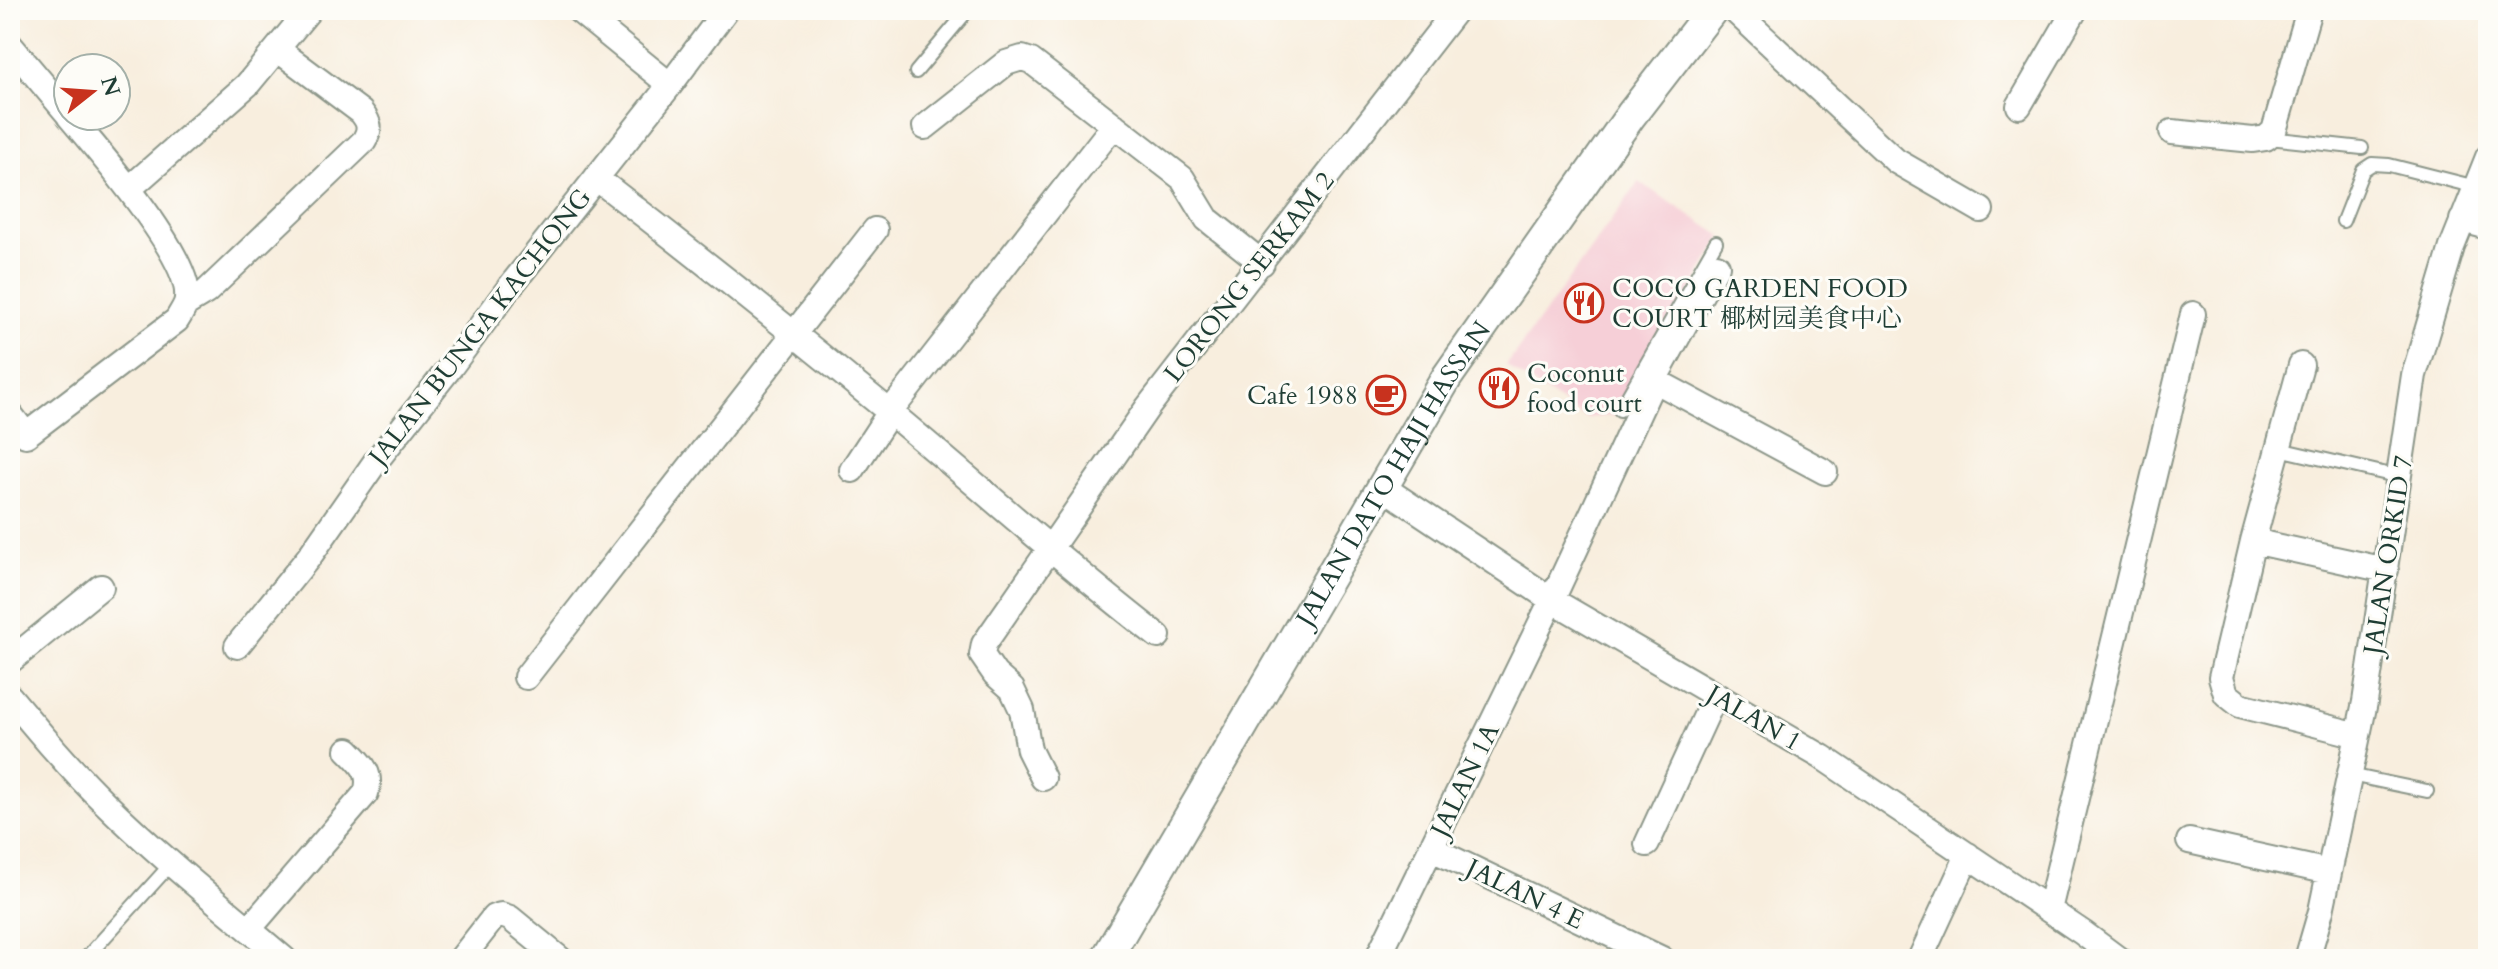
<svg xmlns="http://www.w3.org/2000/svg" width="2498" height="969" font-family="Cardo,'Noto Serif SC',serif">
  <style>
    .built { fill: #f6cfd7 }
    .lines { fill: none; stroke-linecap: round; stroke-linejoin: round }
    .service-casing { stroke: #8c9689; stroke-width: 16 }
    .minor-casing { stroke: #8c9689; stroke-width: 28 }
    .tertiary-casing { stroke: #8c9689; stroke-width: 34 }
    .service { stroke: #fff; stroke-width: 12 }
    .minor { stroke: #fff; stroke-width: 24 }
    .tertiary { stroke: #fff; stroke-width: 30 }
    .labels { text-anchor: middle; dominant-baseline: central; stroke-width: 6; stroke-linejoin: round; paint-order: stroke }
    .street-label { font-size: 26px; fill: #1f3d34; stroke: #fdfcf7 }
    .poi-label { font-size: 26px; fill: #1f3d34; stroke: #fdfcf7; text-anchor: start }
  </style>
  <rect width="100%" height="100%" fill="#fdfcf7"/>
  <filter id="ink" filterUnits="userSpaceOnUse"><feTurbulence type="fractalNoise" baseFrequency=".0125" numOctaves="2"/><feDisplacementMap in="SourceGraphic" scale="16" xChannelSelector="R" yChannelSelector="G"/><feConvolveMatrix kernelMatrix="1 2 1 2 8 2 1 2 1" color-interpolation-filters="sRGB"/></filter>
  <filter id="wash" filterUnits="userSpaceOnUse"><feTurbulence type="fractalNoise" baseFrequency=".006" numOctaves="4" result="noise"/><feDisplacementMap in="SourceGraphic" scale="32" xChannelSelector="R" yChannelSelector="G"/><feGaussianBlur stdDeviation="1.8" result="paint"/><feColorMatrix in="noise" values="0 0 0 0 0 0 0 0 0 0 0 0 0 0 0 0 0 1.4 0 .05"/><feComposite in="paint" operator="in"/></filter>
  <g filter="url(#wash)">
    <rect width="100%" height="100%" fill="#f8eede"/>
    <path class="built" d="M1639 182 1722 236 1621 415 1586 418 1506 366Z"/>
  </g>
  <g filter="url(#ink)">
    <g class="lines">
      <defs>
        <path id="service" d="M916 72 968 10
          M2269 138 2362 148
          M2343 221 2363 170 2372 164 2389 165 2476 187
          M1620 410 1716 242
          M2279 449 2400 477
          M2350 775 2427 791
          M85 959 171 864"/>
        <path id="minor" d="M578 10 670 85
          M1734 10 1896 161 1981 210
          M10 45 68 114
          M2019 106 2075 10
          M925 127 1006 63 1022 58 1031 61 1182 178 1207 219 1262 263
          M2172 132 2253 140 2266 138 2274 131 2309 10
          M596 178C696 255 794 333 891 413 980 487 1066 565 1158 636
          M130 188 247 85 309 10
          M2462 220 2488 227
          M186 304 206 292 364 141C371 129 370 123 361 112L277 49
          M2301 365 2253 541 2221 677 2226 694 2240 705 2358 735
          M1654 380 1825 472
          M10 414 26 435 177 320C180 314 187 305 187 298 191 257 97 149 69 116
          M852 470 890 412 1114 125
          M1384 488 1552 600 1822 757 2083 933 2118 959
          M2253 541 2386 570
          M237 646 309 557 376 461 452 365 509 288 670 85 726 10
          M10 661 101 587
          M526 677 875 230
          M10 697C40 733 70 769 104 802 161 858 223 907 284 959
          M1043 778 1029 750 1022 710 1012 689 995 674 982 655 984 644 1148 407 1456 10
          M2189 841 2329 872
          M1647 844 1715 696
          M1432 849 1662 959
          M2049 910 2193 314
          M249 929 366 793C373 773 361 763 348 750
          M461 959 494 917 501 915 510 918 560 959
          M1377 959 1552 600 1654 380 1717 266
          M1920 959 1968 855
          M2307 959 2321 911 2365 702 2414 375 2452 247 2488 157"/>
        <g id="tertiary">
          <path id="s1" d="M1106 959 1447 377 1631 115 1712 10"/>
        </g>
      </defs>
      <use href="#service" class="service-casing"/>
      <use href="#minor" class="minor-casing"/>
      <use href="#tertiary" class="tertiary-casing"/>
      <use href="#service" class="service"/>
      <use href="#minor" class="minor"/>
      <use href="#tertiary" class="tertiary"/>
    </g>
  </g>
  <defs>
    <symbol id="restaurant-ring" viewBox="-11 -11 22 22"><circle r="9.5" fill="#fdfcf7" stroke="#c8321e" stroke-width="1.5"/><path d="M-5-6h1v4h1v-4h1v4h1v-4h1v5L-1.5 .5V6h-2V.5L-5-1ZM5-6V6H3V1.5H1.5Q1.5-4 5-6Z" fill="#c8321e"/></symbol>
    <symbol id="cafe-ring" viewBox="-11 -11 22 22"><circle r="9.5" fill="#fdfcf7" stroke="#c8321e" stroke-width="1.5"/><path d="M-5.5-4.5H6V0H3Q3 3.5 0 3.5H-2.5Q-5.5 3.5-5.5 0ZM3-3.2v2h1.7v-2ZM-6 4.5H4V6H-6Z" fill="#c8321e"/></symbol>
  </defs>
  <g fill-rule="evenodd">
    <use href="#restaurant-ring" x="1562" y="281" width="44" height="44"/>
    <use href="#restaurant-ring" x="1477" y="366" width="44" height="44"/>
    <use href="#cafe-ring" x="1364" y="373" width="44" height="44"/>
  </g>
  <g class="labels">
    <g class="street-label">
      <text transform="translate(1249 277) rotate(-52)">LORONG SERKAM 2</text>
      <text transform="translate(480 327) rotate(-52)">JALAN BUNGA KACHONG</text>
      <text stroke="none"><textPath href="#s1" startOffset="564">JALAN DATO HAJI HASSAN</textPath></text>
      <text transform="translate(2388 555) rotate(-81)">JALAN ORKID 7</text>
      <text transform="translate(1754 718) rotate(30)">JALAN 1</text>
      <text transform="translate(1465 780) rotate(-64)">JALAN 1A</text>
      <text transform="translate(1525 894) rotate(26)">JALAN 4 E</text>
    </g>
    <g class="poi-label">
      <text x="1612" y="288">COCO GARDEN FOOD<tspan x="1612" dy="30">COURT 椰树园美食中心</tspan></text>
      <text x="1527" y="373">Coconut<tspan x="1527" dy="30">food court</tspan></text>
      <text x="1358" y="395" text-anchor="end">Cafe 1988</text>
    </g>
  </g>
  <rect width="2498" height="969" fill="none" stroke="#fdfcf7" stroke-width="40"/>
  <g transform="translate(92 92) rotate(73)"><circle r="38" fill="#fdfcf7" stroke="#a4b0a9" stroke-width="2"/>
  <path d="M0-6L14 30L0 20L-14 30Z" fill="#c8321e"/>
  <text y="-12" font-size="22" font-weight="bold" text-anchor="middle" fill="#1f3d34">N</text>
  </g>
</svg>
